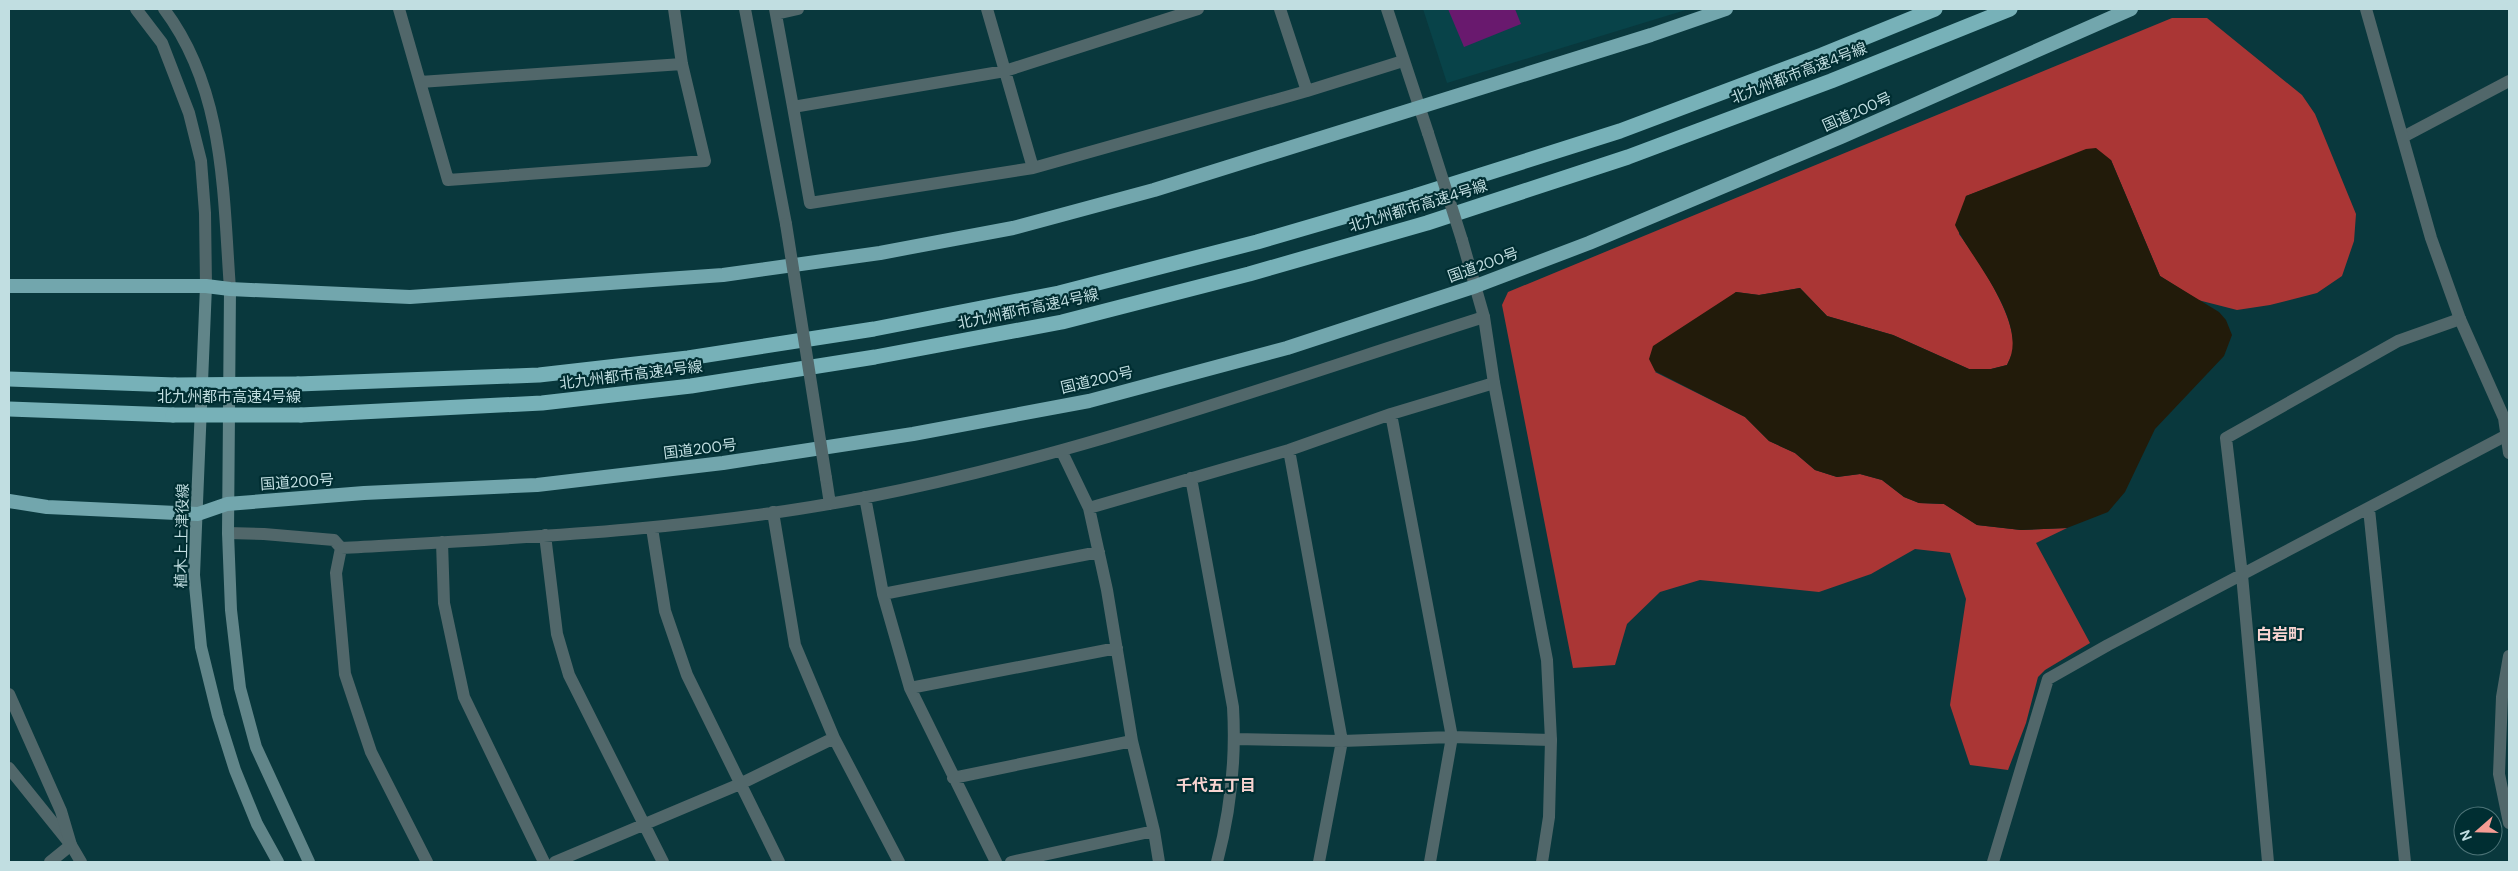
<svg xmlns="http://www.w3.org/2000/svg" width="2518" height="871" font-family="'DM Sans','Noto Sans JP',sans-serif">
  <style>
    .built { fill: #084349 }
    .forest { fill: #aa3635 }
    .water { fill: #221b0a }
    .building { fill: #69196e }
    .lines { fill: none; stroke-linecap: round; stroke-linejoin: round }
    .minor { stroke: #51676a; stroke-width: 12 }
    .tertiary { stroke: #51676a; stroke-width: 12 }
    .secondary { stroke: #618589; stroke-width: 12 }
    .trunk { stroke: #72a6ad; stroke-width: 14 }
    .motorway { stroke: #77b1b8; stroke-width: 15 }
    .minor-bridge { stroke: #51676a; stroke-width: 12 }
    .tertiary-bridge { stroke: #51676a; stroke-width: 12 }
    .motorway-bridge { stroke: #77b1b8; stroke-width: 15 }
    .labels { text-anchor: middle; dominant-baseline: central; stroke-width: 4.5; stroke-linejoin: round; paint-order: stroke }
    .street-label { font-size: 15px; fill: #c1dee1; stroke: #002e32 }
    .neighbourhood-label { font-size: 16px; font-weight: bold; fill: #f8d4d1; stroke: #002e32 }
  </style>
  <rect width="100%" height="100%" fill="#09383d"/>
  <path class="built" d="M1423 9H1689L1447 83Z"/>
  <path class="forest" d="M2172 18H2207L2302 95 2315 114 2356 214 2354 241 2342 276 2317 293 2270 305 2237 310 2198 300 2160 276 2111 160 1990 187 1966 196 1959 234C1978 260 2017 317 2013 350 2012 355 2009 360 2007 365L1991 369H1969L1893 335 1827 316 1800 288 1759 295 1736 292 1655 372 1745 417 1769 441 1795 453 1815 470 1837 477 1860 474 1882 480 1904 497 1919 503 1944 504 1977 525 2021 530 2067 528 2036 543 2090 643 2045 670 2038 677 2026 723 2008 770 1970 765 1950 705 1966 599 1950 553 1915 549 1871 574 1819 592 1700 580 1660 592 1627 624 1615 665 1573 668 1502 305 1508 292Z"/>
  <path class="water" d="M2096 148 2111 160 2160 276 2219 312 2226 320 2232 335 2224 356 2155 429 2125 492 2108 512 2067 528 2021 530 1977 525 1944 504 1919 503 1904 497 1882 480 1860 474 1837 477 1815 470 1795 453 1769 441 1745 417 1655 371 1649 359 1653 346 1736 292 1759 295 1800 288 1827 316 1893 335 1969 369H1991L2007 365C2031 324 1972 260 1955 225L1966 196 2086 149Z"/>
  <path class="building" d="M1448 9H1515L1521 24 1464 47Z"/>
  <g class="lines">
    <path class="minor" d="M399 9 448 180 705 161 682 64 674 9
      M745 9 786 224
      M775 9 793 107 1005 71 1198 9
      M987 9 1033 168 1307 91 1403 61
      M1280 9 1307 91
      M776 14 798 9
      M420 82 682 64
      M793 107 810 203 1033 168
      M2403 137 2509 81
      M1391 414 1452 737 1430 862
      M1289 450 1342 741 1319 862
      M1062 452 1089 508 1107 590 1132 741 1154 831 1159 862
      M826 478 830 504
      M1191 478 1233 707C1236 758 1230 813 1217 862
      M865 497 883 594 910 688 996 862
      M1089 508 1289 450 1391 414 1494 383
      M2369 509 2405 862
      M773 512 795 645 834 738 899 862
      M652 528 665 611 687 675 779 862
      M228 533 264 534 334 540 341 548
      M545 535 557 634 569 675 663 862
      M442 542 444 603 464 697 544 862
      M341 548C515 538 691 531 862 498 1074 457 1279 382 1484 317
      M341 548 336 573 345 674 371 752 427 862
      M883 594 1099 552
      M910 688 1117 648
      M1235 739 1342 741 1452 737 1551 740
      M9 768 71 845 81 862
      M953 778 1132 741
      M555 862 740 784 834 738
      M1011 862 1154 831
      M1993 862 2048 679 2108 645 2505 436 2509 430
      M2268 862 2242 575 2226 438 2398 341 2460 319"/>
    <path class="tertiary" d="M136 9 162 43 189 113 201 161 205 213 206 286
      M164 9C225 90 223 193 230 289
      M1387 9 1428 133
      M2366 9 2431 238 2460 319 2504 418 2509 453
      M1462 240 1484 317 1494 383 1547 660 1551 740 1549 817 1542 862
      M2509 656 2502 697 2499 774 2509 823
      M9 694 61 811 71 845 50 862"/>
    <path class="secondary" d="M206 286 194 575 201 647 218 716 235 770 257 824 278 862
      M230 289 228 533 231 610 240 688 256 747 309 862"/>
    <path class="trunk" d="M9 286H206L230 289 410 297 723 275 880 253 1013 228 1154 190 1651 35 1726 9
      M9 501 47 507 198 514 227 504 364 493 537 485 723 463 913 434 1089 401 1287 348 1476 286 1589 243 1841 137 2131 9"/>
    <path class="motorway" d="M9 379 175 385
      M298 384 539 375 688 358 874 329 1059 293 1257 242 1415 196 1620 131 1822 55 1935 9
      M9 409 173 415
      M301 415 542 403 691 386 875 357 1062 322 1249 274 1427 223 1628 157 1831 81 2010 9"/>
    <path class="minor-bridge" d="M786 224 826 478"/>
    <path class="tertiary-bridge" d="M1428 133 1462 240"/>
    <path class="motorway-bridge" d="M175 385 298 384
      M173 415H301"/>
  </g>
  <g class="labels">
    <g class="street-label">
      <text transform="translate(1799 73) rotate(-21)">北九州都市高速4号線</text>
      <text transform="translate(1857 112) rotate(-24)">国道200号</text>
      <text transform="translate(1418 206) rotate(-17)">北九州都市高速4号線</text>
      <text transform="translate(1483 265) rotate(-20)">国道200号</text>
      <text transform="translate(1028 309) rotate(-12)">北九州都市高速4号線</text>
      <text transform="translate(631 375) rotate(-7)">北九州都市高速4号線</text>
      <text transform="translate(1097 380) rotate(-13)">国道200号</text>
      <text x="229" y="397">北九州都市高速4号線</text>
      <text transform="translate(700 449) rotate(-7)">国道200号</text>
      <text transform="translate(297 482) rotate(-4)">国道200号</text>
      <text transform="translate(182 536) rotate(-89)">植木上上津役線</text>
    </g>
    <g class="neighbourhood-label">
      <text x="2280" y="634">白岩町</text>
      <text x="1216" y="785">千代五丁目</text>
    </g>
  </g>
  <rect width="2518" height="871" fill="none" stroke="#c1dee1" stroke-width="20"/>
  <g transform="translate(2478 831) rotate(250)"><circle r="24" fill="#002e32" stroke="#4d7478"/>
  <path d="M0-4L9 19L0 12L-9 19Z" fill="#f59c94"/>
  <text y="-8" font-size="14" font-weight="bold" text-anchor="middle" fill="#c1dee1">N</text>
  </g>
</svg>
